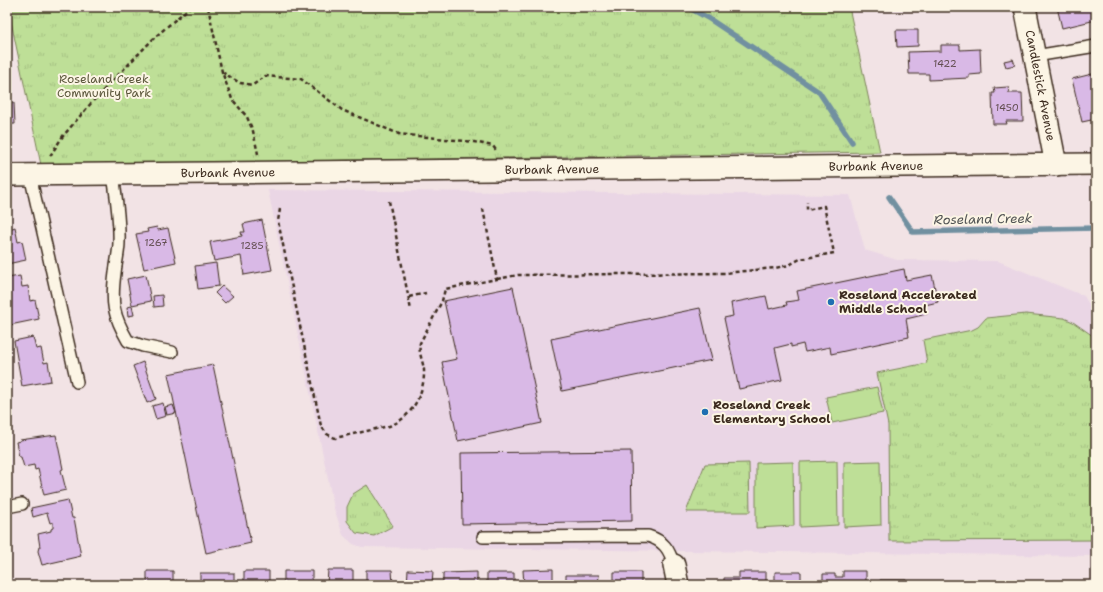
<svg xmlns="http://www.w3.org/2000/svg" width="1103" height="592" font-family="'Shantell Sans',sans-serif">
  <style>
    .built { fill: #ead6e5 }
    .park { fill: url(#park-tufts); stroke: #7c845a }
    .pitch { fill: #bedf97; stroke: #7c845a }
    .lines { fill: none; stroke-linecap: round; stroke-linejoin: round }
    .stream { stroke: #7190a0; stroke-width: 5.5 }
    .building { fill: #d9b9e6; stroke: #3b2a1e }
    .lane-casing { stroke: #3b2a1e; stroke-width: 14 }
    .street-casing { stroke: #3b2a1e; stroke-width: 24 }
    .path { stroke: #3b2a1e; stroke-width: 2.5; stroke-dasharray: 4 3; stroke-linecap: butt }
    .lane { stroke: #fcf5e5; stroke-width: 11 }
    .street { stroke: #fcf5e5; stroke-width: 21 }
    .poi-dot { fill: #1f6fb2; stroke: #fcf5e5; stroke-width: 1.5 }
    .labels { text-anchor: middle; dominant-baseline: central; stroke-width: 4; stroke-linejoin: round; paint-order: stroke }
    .number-label { font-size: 10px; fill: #624e50 }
    .park-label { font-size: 12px; fill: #5c573c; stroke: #fcf5e5 }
    .street-label { font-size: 12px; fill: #3b2a1e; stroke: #fcf5e5 }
    .poi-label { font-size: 12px; font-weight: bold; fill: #3b2a1e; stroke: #fcf5e5; text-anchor: start }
    .water-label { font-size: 13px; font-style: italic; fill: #525454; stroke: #fcf5e5 }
  </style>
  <defs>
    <pattern id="park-tufts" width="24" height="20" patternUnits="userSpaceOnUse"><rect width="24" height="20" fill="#bedf97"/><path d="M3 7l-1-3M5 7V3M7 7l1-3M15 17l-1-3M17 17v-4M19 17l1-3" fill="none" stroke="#a4c082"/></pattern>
  </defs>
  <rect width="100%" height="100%" fill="#f2e3e5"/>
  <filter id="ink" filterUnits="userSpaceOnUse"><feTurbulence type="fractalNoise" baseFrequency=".025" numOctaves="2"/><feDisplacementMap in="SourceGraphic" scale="8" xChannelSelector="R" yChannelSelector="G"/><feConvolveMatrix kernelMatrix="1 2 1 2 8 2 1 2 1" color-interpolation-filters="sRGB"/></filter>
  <g filter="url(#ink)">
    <path class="built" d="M268 190 850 195 865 250 897 260 998 261 1084 296 1096 316V556L362 547 353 544 343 535 334 508Z"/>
    <path class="park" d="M8 7H849L880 152 41 165Z
      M1026 314 1064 318 1073 322 1096 338V540L889 541 888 425 877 373 927 363 923 340 972 330 978 327 986 318Z
      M749 463 750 512H686L705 464Z
      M367 485 393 526 374 536 356 533 347 521V507L353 494Z"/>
    <path class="pitch" d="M877 387 883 413 832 423 826 397Z
      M837 461 838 525 800 527V462Z
      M880 461 881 525 844 527V462Z
      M793 462 794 526 756 528V463Z"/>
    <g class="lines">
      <path class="stream" d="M688 7 708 18 819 92 852 142
        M889 197 913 232 1096 228"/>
    </g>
    <path class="building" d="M1057 7H1096V20L1062 28Z
      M896 30H918V46L897 47Z
      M941 45H960V50L980 49 981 74 969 75V78L929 80V74H909L908 52 941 51Z
      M1013 59 1015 65 1006 67 1004 61Z
      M1096 73V119L1082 122 1072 79Z
      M1008 87 1009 93H1022L1023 121H1006L1007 124H993L992 93H995L994 88Z
      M7 103H14L15 124H7Z
      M7 216 10 229 15 227 18 242 22 241 26 260 7 264Z
      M262 220 272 270 244 275 241 256 214 261 210 242 242 236 241 232H245L243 224Z
      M157 227 158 230 168 228 176 262 144 269 136 234 148 232 147 229Z
      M216 263 219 286 198 289 195 266Z
      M904 269 906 280 932 275 938 302 925 305 927 314 906 319 909 337 831 354 830 347 805 352 803 344 791 347V344L775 348 782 380 739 389 724 318 733 316 731 303 766 296 769 309 787 305 786 302 799 300 797 291Z
      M146 275 151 301 132 305 127 279Z
      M20 276 22 287 28 286 30 301 35 300 39 319 10 325 7 313V278Z
      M222 286 233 296 225 303 215 293Z
      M513 287 542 423 458 441 442 362 457 359 444 301Z
      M162 295 163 306 154 307 153 296Z
      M132 306 134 315 128 316 127 307Z
      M700 308 712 360 562 391 551 339Z
      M33 337 36 349 41 348 44 363 48 362 51 381 22 386 14 341Z
      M143 362 156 399 147 403 133 366Z
      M213 365 251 543 206 553 168 374Z
      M163 403 166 416 156 419 152 406Z
      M173 405 176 413 167 415 165 407Z
      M56 435 63 469 61 470 66 490 44 495 38 469 35 470 34 465 24 467 21 457H19L16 442 20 441V440Z
      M631 451 632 521 462 524 461 453Z
      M68 500 72 518H74L81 556 42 565 38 551 39 547H40L38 534 51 531V529L53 528V522L50 523 47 513 33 517 31 508Z
      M553 569V585H524L523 570Z
      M1093 569H1096V585H1093Z
      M328 570H353V585H327Z
      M366 570H392L393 585H366Z
      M408 570 433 571 432 585H407Z
      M147 571H173V585H147Z
      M244 571H269V585H244Z
      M284 571H312V585H284Z
      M843 571H866V585H823V574H835V577H843Z
      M477 572V585H443V573Z
      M614 572H641V585H614Z
      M739 572H766V585H724V578H739Z
      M775 572H801V580H817V585H775Z
      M200 573H234V585H200Z
      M487 573H514V585H487Z
      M566 575H599L598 585H566Z
      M880 580H906V585H880Z"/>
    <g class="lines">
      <defs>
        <path id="lane" d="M1035 56 1096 46
          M113 174C116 197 120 219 119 242 119 252 116 263 115 273 111 303 113 315 128 341L143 346 172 352
          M30 175 77 382
          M7 507 22 504
          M483 537 648 536C664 541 669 549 674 565"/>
        <g id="street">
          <path id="s1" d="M1025 7 1056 165"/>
          <path id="s2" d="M7 175 1096 164"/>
          <path d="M674 565 678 585"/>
        </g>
      </defs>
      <use href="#lane" class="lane-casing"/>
      <use href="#street" class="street-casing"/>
      <path class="path" d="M208 7 222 72 232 99 247 117 253 131 258 154
        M222 72 240 83 253 85 265 76 301 79 342 110 399 134 474 142 493 146 496 150
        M50 156 63 136 93 101 155 37 190 7
        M389 201 411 310
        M280 209 278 221 321 426 327 434 335 438 389 426C411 419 425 393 424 370 423 361 418 352 420 343L442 301 445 289 497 279 483 209
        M497 279 518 275 725 273 775 268 789 265 800 259 834 253 824 206 807 210V202
        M409 297 426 293"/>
      <use href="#lane" class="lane"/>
      <use href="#street" class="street"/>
    </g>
  </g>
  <g class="poi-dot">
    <circle cx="831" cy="302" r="4"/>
    <circle cx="705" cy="412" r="4"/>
  </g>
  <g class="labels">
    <g class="number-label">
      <text x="945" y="63">1422</text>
      <text x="1007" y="107">1450</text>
      <text x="156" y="242">1267</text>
      <text x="252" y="245">1285</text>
    </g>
    <g class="park-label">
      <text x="104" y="79">Roseland Creek<tspan x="104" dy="14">Community Park</tspan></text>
    </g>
    <g class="street-label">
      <text stroke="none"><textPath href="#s1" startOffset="80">Candlestick Avenue</textPath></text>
      <text stroke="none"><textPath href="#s2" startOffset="869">Burbank Avenue</textPath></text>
      <text stroke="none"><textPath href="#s2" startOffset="545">Burbank Avenue</textPath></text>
      <text stroke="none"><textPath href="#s2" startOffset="221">Burbank Avenue</textPath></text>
    </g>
    <g class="poi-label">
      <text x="839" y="295">Roseland Accelerated<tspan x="839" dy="14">Middle School</tspan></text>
      <text x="713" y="405">Roseland Creek<tspan x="713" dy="14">Elementary School</tspan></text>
    </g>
    <g class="water-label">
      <text transform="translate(983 219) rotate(-1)">Roseland Creek</text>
    </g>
  </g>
  <rect width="1103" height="592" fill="none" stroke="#fcf5e5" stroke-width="24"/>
  <rect x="12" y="12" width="1079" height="568" fill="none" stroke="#3b2a1e" stroke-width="1.5" filter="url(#ink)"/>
</svg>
